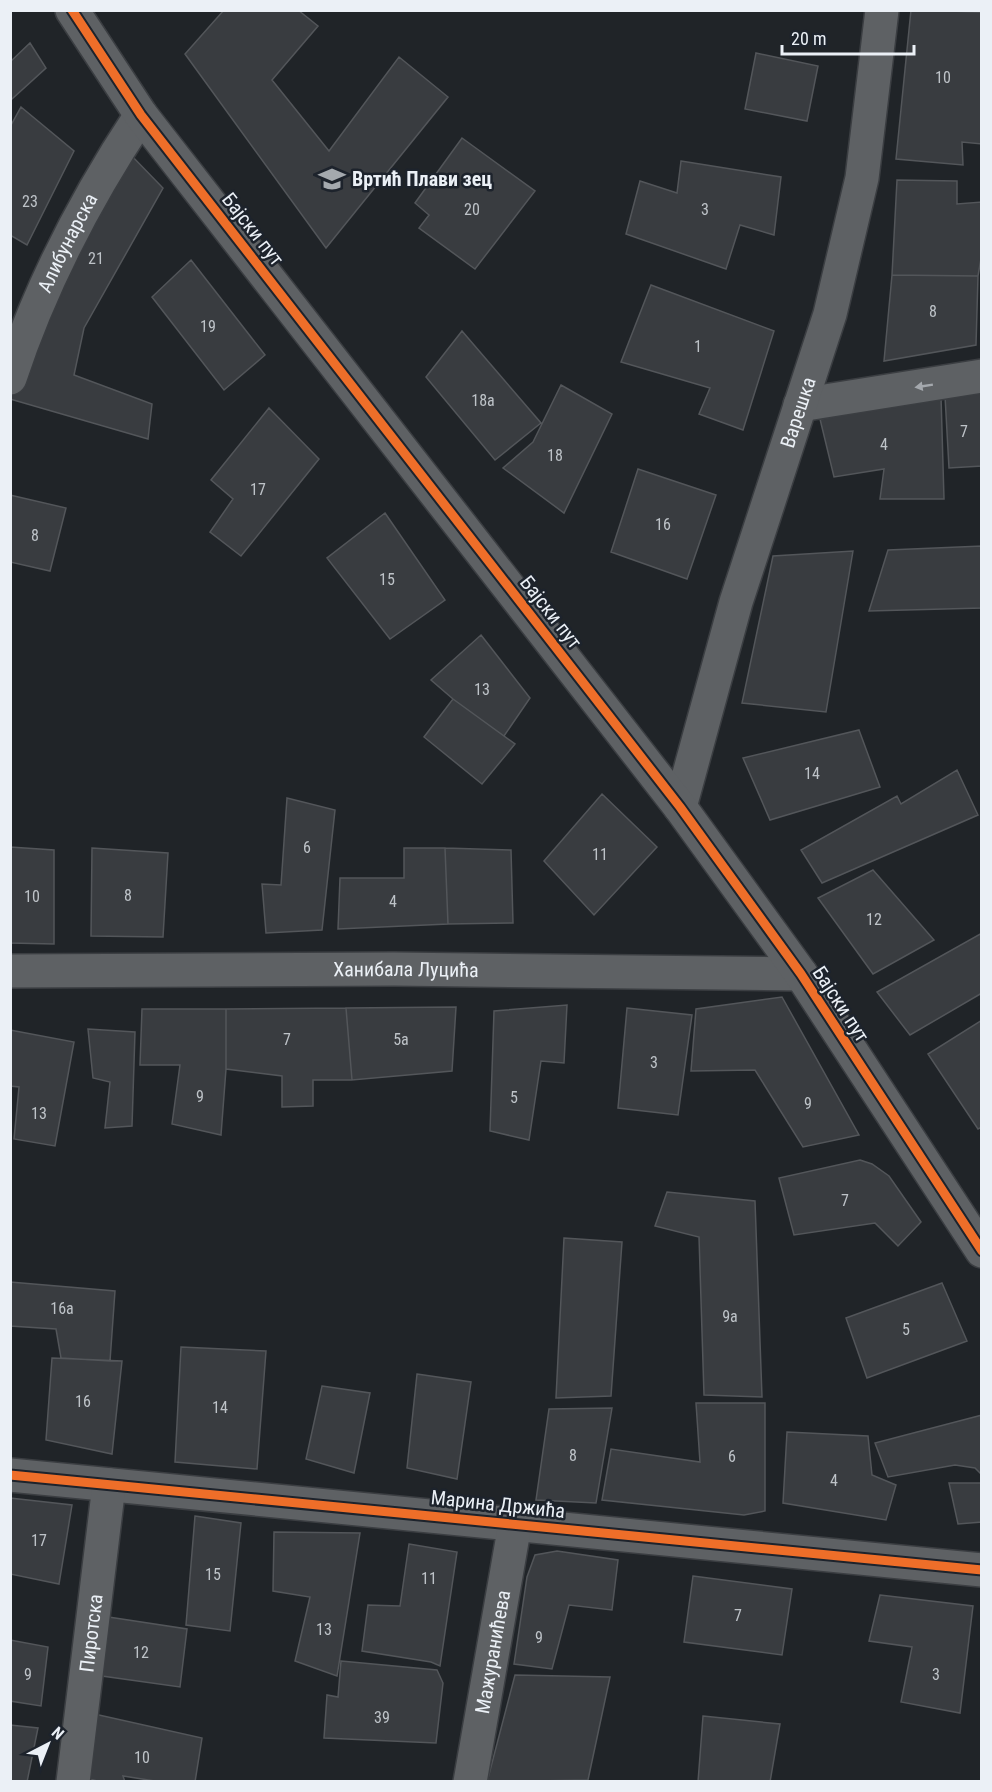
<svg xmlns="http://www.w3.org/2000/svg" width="992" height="1792" font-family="'Roboto Condensed',sans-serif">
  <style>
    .building { fill: #393c40; stroke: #53565a; stroke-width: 1.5 }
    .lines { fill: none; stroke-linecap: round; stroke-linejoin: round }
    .street-casing { stroke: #3b3e42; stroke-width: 36 }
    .secondary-casing { stroke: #3b3e42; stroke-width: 36 }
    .street { stroke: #5e6164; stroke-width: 33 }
    .secondary { stroke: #5e6164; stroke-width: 33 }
    .cycleway-casing { stroke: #1d232c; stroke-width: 13 }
    .cycleway { stroke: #ee6e29; stroke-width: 9 }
    .oneway { fill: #a4a8ad }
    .labels { text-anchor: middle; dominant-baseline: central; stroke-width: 5; stroke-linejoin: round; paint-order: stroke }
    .number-label { font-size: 16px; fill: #bec3c8 }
    .poi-label { font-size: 20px; font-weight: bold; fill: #ebf0f6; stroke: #1d232c; text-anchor: start }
    .street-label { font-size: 20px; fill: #ebf0f6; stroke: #1d232c }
  </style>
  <rect width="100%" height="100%" fill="#202428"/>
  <path class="building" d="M224 10H298L318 26 272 80 329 151 399 57 448 97 326 248 185 54Z
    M911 10 982 12V144L962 142 963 165 896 159Z
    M30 43 46 68 12 99 10 97V62Z
    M756 53 818 66 807 121 745 109Z
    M21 107 74 151 27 245 10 235V127Z
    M462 138 535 191 475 269 419 228 429 215 415 203Z
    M127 151 163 188 84 328 74 375 152 404 148 439 10 399 41 316Z
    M681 161 781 177 774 235 740 225 726 269 626 234 640 181 677 193Z
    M897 180 957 181V204L982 202V253L978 276 892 275Z
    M191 260 265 355 224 390 152 297Z
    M892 275 978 276 976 345 884 361Z
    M651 285 774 331 743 430 699 414 710 388 621 362Z
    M462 331 541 423 495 460 426 377Z
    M561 385 612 414 564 513 503 468 533 442Z
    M982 390V466L949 468 945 396Z
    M941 396 944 499H880L884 469 834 477 820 419Z
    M269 408 319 459 241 556 210 532 233 499 211 480Z
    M638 469 716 495 687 579 611 552Z
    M10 495 66 508 50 571 10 562Z
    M385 513 445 600 390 639 327 558Z
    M982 546V608L869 611 888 550Z
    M853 551 826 712 742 703 773 556Z
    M481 635 530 698 504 736 453 699 431 680Z
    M453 699 515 744 482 784 424 737Z
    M859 730 880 787 770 820 743 758Z
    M957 770 978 815 822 883 801 850 897 796 901 804Z
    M602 794 657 847 594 915 544 861Z
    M287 798 335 810 322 930 266 933 262 884 281 885Z
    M10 847 54 850V944L10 943Z
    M92 848 168 853 163 937 91 936Z
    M404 848H445L448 924 338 929 340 878H404Z
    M445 848 511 850 513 923 448 924Z
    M873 870 934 940 873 974 818 898Z
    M982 933V993L910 1035 877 992Z
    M782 997 859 1135 803 1147 755 1070 691 1071 696 1009Z
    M567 1005 564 1063 541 1061 529 1140 490 1131 494 1011Z
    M456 1007 452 1071 352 1080 346 1008Z
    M346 1008 352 1080H313V1106L282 1107V1076L226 1069V1009Z
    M627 1008 692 1015 678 1115 618 1108Z
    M142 1009H226V1069L221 1135 172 1124 180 1065H140Z
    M982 1020V1127L978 1129 928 1054Z
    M88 1029 135 1032 132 1126 105 1128 110 1082 93 1078Z
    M10 1030 74 1042 55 1146 14 1139 19 1087 10 1086Z
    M860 1160 872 1164 889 1176 921 1222 898 1246 875 1223 794 1235 779 1178Z
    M667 1192 755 1201 762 1397 704 1395 699 1237 655 1226Z
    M564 1238 622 1242 611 1396 556 1398Z
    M10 1282 115 1291 110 1361 61 1358 56 1329 10 1326Z
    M942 1283 967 1341 867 1378 846 1318Z
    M181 1347 266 1351 257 1469 175 1462Z
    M52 1358 122 1361 112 1454 46 1440Z
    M417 1374 471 1382 457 1479 407 1468Z
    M322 1386 370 1393 354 1473 306 1459Z
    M696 1403H765V1511L744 1515 602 1500 611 1449 700 1462Z
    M612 1408 596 1503 536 1500 549 1409Z
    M982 1415V1475L975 1468 955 1465 888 1477 875 1443Z
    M787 1432 868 1436 872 1475 896 1485 886 1520 783 1503Z
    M949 1483H982V1522L958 1524Z
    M10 1498 72 1505 59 1584 10 1574Z
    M195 1516 241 1523 230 1631 186 1625Z
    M274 1532 360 1533 337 1676 295 1661 310 1597 273 1591Z
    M409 1544 457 1552 440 1666 431 1662 362 1651 368 1605 400 1606Z
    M557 1551 618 1560 612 1610 569 1605 552 1669 514 1664 527 1577 535 1555Z
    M693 1576 792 1589 782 1655 684 1642Z
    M880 1595 973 1606 960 1713 901 1702 912 1647 869 1641Z
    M102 1616 187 1629 180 1687 95 1675Z
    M10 1640 48 1647 41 1706 10 1701Z
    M341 1661 437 1670 443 1683 436 1743 324 1738 327 1695 338 1697Z
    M515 1675 610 1677 588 1780 487 1782Z
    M90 1713 202 1738 195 1782H161L123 1776 125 1782H102L84 1778Z
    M703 1716 780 1724 770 1782H698Z
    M10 1725 38 1728 27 1782H10Z"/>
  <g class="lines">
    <defs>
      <g id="street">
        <path id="s1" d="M10 378C41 284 86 198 141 115"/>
        <path d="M800 405 982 376"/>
        <path id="s2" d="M680 807 736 602 830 314 862 178 882 10"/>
        <path id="s3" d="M10 971 394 969 801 974"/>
        <path d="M10 1475 982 1570"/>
        <path id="s4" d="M73 1782 109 1485"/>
        <path id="s5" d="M470 1782 515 1524"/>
      </g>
      <path id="secondary" d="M72 10 141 115 680 807 801 974 982 1251"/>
    </defs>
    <use href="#street" class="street-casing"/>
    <use href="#secondary" class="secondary-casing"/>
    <use href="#street" class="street"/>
    <use href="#secondary" class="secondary"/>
    <defs>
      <path id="cycleway" d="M72 10 141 115 680 807 801 974 982 1251
        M10 1475 982 1570"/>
    </defs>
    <use href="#cycleway" class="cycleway-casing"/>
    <use href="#cycleway" class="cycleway"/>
  </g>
  <defs><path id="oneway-solid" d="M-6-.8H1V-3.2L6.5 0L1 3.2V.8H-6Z" transform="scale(1.5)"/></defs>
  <use class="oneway" href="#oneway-solid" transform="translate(924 386) rotate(171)"/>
  <defs>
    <symbol id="school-bare" viewBox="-9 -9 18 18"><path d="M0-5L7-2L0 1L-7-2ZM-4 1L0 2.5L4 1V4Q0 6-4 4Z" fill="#a4a9ae" stroke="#1d232c" stroke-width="2.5" paint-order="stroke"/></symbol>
  </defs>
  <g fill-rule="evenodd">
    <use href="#school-bare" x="313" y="160" width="38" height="38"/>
  </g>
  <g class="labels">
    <g class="number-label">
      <text x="943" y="77">10</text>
      <text x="30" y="201">23</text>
      <text x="472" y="209">20</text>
      <text x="705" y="209">3</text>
      <text x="96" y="258">21</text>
      <text x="933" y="311">8</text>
      <text x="208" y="326">19</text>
      <text x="698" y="346">1</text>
      <text x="483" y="400">18a</text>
      <text x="964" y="431">7</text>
      <text x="884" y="444">4</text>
      <text x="555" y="455">18</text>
      <text x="258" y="489">17</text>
      <text x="663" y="524">16</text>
      <text x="35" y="535">8</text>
      <text x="387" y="579">15</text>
      <text x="482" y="689">13</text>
      <text x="812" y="773">14</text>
      <text x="307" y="847">6</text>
      <text x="600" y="854">11</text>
      <text x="128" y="895">8</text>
      <text x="32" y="896">10</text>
      <text x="393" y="901">4</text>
      <text x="874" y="919">12</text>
      <text x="287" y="1039">7</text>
      <text x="401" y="1039">5a</text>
      <text x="654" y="1062">3</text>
      <text x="200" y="1096">9</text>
      <text x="514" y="1097">5</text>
      <text x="808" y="1103">9</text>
      <text x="39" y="1113">13</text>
      <text x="845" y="1200">7</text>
      <text x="62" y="1308">16a</text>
      <text x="730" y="1316">9a</text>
      <text x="906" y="1329">5</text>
      <text x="83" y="1401">16</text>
      <text x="220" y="1407">14</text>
      <text x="573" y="1455">8</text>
      <text x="732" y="1456">6</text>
      <text x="834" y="1480">4</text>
      <text x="39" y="1540">17</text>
      <text x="213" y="1574">15</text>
      <text x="429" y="1578">11</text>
      <text x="738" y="1615">7</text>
      <text x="324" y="1629">13</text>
      <text x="539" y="1637">9</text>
      <text x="141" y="1652">12</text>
      <text x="28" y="1674">9</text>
      <text x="936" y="1674">3</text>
      <text x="382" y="1717">39</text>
      <text x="142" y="1757">10</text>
    </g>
    <g class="poi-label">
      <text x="352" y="179">Вртић Плави зец</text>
    </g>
    <g class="street-label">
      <text transform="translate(253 229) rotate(52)">Бајски пут</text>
      <text stroke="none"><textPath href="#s1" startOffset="147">Алибунарска</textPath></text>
      <text stroke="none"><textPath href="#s2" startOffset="412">Варешка</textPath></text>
      <text transform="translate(551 612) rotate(52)">Бајски пут</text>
      <text stroke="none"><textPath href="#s3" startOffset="396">Ханибала Луцића</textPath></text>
      <text transform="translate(841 1004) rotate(57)">Бајски пут</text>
      <text transform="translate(498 1504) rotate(6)">Марина Држића</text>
      <text stroke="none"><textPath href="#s4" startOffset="150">Пиротска</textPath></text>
      <text stroke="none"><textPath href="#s5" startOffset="132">Мажуранићева</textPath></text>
    </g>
  </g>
  <rect width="992" height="1792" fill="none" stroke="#ebf0f6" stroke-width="24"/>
  <g transform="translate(48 1744) rotate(42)" stroke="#1d232c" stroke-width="4.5" paint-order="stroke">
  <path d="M0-4.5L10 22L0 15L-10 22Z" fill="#ebf0f6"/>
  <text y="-9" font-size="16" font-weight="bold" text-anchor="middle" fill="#ebf0f6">N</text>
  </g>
  <path d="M782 45v9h132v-9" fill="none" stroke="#ebf0f6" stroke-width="3"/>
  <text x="791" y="45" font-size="18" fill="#ebf0f6" stroke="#1d232c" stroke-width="4.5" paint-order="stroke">20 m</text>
</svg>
